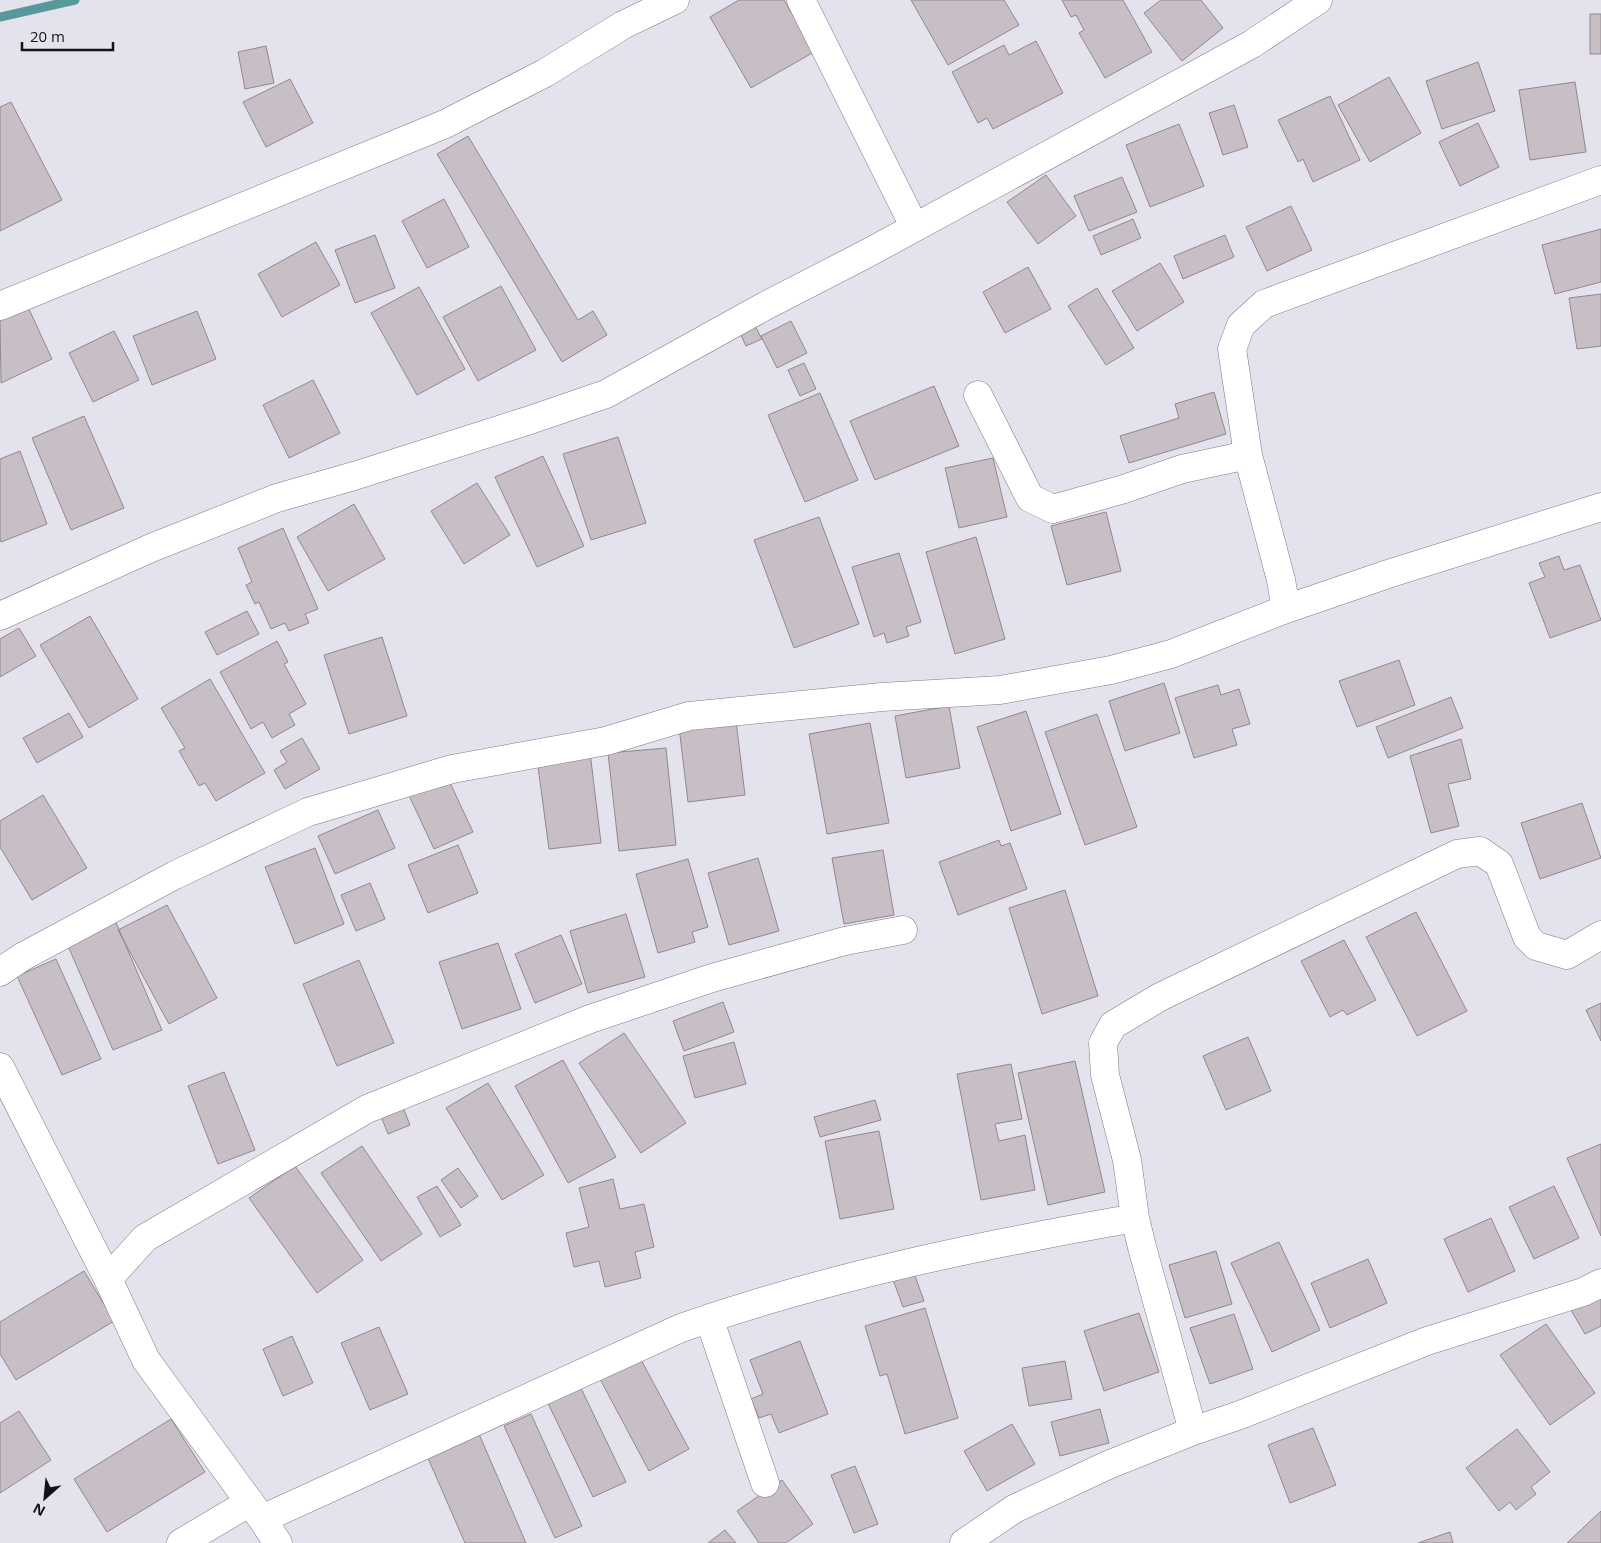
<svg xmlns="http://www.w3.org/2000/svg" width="1601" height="1543" font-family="'Open Sans',sans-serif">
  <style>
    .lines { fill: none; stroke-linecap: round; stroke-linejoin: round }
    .stream { stroke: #56989c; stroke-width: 9 }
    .building { fill: #c8bfc6; stroke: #91888f }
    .minor-casing { stroke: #7d7c86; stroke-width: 29 }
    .minor { stroke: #fff; stroke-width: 28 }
  </style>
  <rect width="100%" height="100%" fill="#e4e3ed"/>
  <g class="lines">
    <path class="stream" d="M0 17 75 0"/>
  </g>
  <path class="building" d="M739 0H784L814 52 751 88 710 17Z
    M911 0H1004L1019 25 948 65Z
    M1062 0H1123L1152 52 1105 78 1079 33 1084 30 1076 15 1071 17Z
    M1161 0H1201L1223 28 1182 61 1144 13Z
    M1590 14H1601V54H1590Z
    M1036 41 1063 93 993 129 987 118 978 123 952 72 1004 45 1009 55Z
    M266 46 274 83 245 89 238 52Z
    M1478 62 1495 111 1442 129 1426 81Z
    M1389 77 1421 133 1370 162 1338 105Z
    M290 79 313 123 266 147 243 102Z
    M1575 82 1586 152 1530 160 1519 90Z
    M1330 96 1360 160 1313 182 1303 159 1298 162 1278 120Z
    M11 102 62 200 0 231V107Z
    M1234 105 1248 147 1223 155 1209 113Z
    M1478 123 1499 167 1460 186 1439 142Z
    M1179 124 1204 186 1150 207 1126 145Z
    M468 136 578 320 593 311 607 335 562 362 437 154Z
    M1046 175 1076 216 1038 244 1007 202Z
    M1122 177 1137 212 1089 231 1074 196Z
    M444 199 469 247 427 268 402 221Z
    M1291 206 1312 250 1267 271 1246 227Z
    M1133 219 1141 238 1101 255 1093 236Z
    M1601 229V282L1555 294 1542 245Z
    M375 235 395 288 355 303 335 250Z
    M1225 235 1234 257 1183 279 1174 256Z
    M316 242 340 285 282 317 258 274Z
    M1160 263 1184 302 1137 331 1112 291Z
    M1028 267 1051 309 1005 333 983 292Z
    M501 286 536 350 478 381 443 317Z
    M419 287 465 369 417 395 371 313Z
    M1097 288 1134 348 1106 365 1068 306Z
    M1601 294V346L1577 349 1569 298Z
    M28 307 52 359 1 383 0 320Z
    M197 311 216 359 152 385 133 336Z
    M791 321 807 353 777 368 761 336Z
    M754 324 762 339 746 346 739 331Z
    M114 331 139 380 93 402 69 353Z
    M804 363 816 389 800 396 788 370Z
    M313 380 340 433 289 458 263 405Z
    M934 386 959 446 875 480 850 421Z
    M1214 392 1226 434 1129 463 1120 436 1179 418 1175 404Z
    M820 393 858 480 805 502 768 415Z
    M84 416 124 508 71 530 32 438Z
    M618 437 646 523 591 540 563 454Z
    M20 451 47 524 1 542 0 538V459Z
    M543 456 584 546 537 567 495 477Z
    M993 458 1007 517 959 528 945 468Z
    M477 483 510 535 464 564 431 511Z
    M354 504 385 559 328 591 297 537Z
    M1106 512 1121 571 1067 585 1051 526Z
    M819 517 859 624 794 648 754 540Z
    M283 528 318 609 305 614 309 623 289 631 285 623 271 629 259 602 255 604 246 585 252 582 238 548Z
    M976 537 1005 639 955 654 926 552Z
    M899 553 921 622 906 627 909 636 887 643 884 633 874 637 852 567Z
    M1559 556 1564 570 1580 565 1601 620 1550 638 1529 583 1545 577 1539 563Z
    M247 611 259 634 217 655 205 632Z
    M90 616 138 699 89 728 40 645Z
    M19 628 36 656 0 677V639Z
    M382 637 407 716 349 734 324 655Z
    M277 641 288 662 284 664 306 704 289 714 295 725 272 738 263 722 251 729 220 672Z
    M1399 660 1415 705 1357 727 1339 681Z
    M210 679 265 773 216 801 205 783 199 786 179 751 185 748 161 708Z
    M1164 683 1180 733 1125 751 1109 701Z
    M1218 685 1221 695 1239 689 1250 724 1232 729 1237 745 1194 758 1175 698Z
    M1451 697 1463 728 1388 758 1376 727Z
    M949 706 960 768 906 778 895 716Z
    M1026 711 1061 814 1011 831 977 727Z
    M69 713 83 737 37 763 23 738Z
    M1097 714 1137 827 1085 845 1045 732Z
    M736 721 745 795 688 802 679 727Z
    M870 723 889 823 827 834 809 734Z
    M302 738 320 769 285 789 274 770 287 762 280 751Z
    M1461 739 1471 779 1448 784 1459 826 1431 833 1410 756Z
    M666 748 676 845 619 851 608 753Z
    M590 752 601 843 549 849 537 759Z
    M445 772 473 832 434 849 406 789Z
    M43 795 87 868 32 900 0 847V821Z
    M1582 803 1601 858 1540 879 1521 823Z
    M378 810 395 848 335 874 318 836Z
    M999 840 1001 846 1010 843 1027 889 958 915 939 862Z
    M458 845 478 893 428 913 408 865Z
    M315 848 344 924 295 944 265 867Z
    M883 850 894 915 844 924 832 858Z
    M758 858 779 931 729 945 708 873Z
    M688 859 708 927 692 932 695 942 658 953 636 874Z
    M370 883 385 919 356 931 341 895Z
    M1065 890 1098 996 1042 1014 1009 908Z
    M167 905 217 998 169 1024 118 930Z
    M1416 912 1467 1011 1417 1036 1366 937Z
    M626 914 645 977 588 993 570 931Z
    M114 918 162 1030 113 1050 65 939Z
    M561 935 582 984 535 1003 515 954Z
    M1344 940 1376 1000 1347 1015 1343 1010 1330 1017 1301 961Z
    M498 943 521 1009 462 1029 439 962Z
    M56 959 101 1059 62 1075 17 976Z
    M359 960 394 1043 337 1066 303 984Z
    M723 1002 734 1032 684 1051 673 1021Z
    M1601 1003V1041L1586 1010Z
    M624 1033 686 1123 641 1153 579 1063Z
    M1248 1037 1271 1091 1226 1110 1203 1056Z
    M734 1042 746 1084 695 1098 683 1056Z
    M563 1060 616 1157 568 1183 515 1086Z
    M1075 1061 1105 1192 1048 1205 1018 1073Z
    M1011 1064 1022 1119 995 1124 999 1141 1025 1135 1035 1190 981 1200 957 1074Z
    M224 1072 255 1150 218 1164 188 1086Z
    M488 1083 544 1175 502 1200 446 1108Z
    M875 1100 881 1120 820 1137 814 1117Z
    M401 1102 410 1125 388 1134 379 1111Z
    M879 1131 894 1209 840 1219 825 1141Z
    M1601 1144V1236L1567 1158Z
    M362 1146 422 1234 381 1261 321 1173Z
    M295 1166 363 1260 317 1293 249 1198Z
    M458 1168 478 1196 461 1208 441 1180Z
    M613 1179 620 1209 644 1204 654 1247 635 1252 641 1278 605 1287 599 1261 574 1267 566 1233 589 1227 579 1188Z
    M437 1186 461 1225 440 1237 417 1197Z
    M1554 1186 1579 1238 1534 1259 1509 1207Z
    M1491 1218 1515 1271 1468 1292 1444 1239Z
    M1279 1242 1320 1330 1272 1352 1231 1263Z
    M1216 1251 1232 1304 1185 1318 1169 1265Z
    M1368 1259 1387 1303 1330 1328 1311 1283Z
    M913 1270 924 1301 903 1307 892 1277Z
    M84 1271 114 1321 16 1380 0 1354V1322Z
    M1601 1288V1326L1585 1334 1568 1305Z
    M925 1308 958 1418 905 1434 887 1374 880 1376 865 1326Z
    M1139 1313 1159 1372 1104 1391 1084 1331Z
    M1234 1314 1253 1369 1210 1384 1190 1328Z
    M1546 1324 1595 1393 1550 1425 1500 1355Z
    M379 1327 408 1394 370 1410 341 1343Z
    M292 1336 313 1383 283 1396 263 1349Z
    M800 1341 828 1414 779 1433 771 1414 759 1418 751 1399 763 1394 750 1360Z
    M640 1358 689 1449 649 1471 600 1379Z
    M1065 1361 1072 1399 1029 1406 1022 1368Z
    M578 1382 626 1482 593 1497 545 1397Z
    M1100 1409 1109 1443 1060 1456 1051 1422Z
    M19 1411 51 1460 0 1493V1423Z
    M531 1414 582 1526 555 1538 504 1426Z
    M171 1419 205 1472 107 1532 74 1479Z
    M1012 1424 1035 1464 987 1491 964 1451Z
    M476 1427 526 1543H465L424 1449Z
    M1313 1428 1336 1485 1290 1503 1268 1445Z
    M1517 1429 1550 1472 1531 1487 1536 1494 1516 1510 1510 1502 1499 1511 1466 1468Z
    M855 1466 878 1524 854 1533 831 1475Z
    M782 1480 813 1524 786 1543H759L737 1511Z
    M1601 1511V1543H1567Z
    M725 1530 736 1543H708Z
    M1450 1532 1453 1543H1418Z"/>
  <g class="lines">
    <defs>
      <path id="minor" d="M801 0 914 226
        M0 306 445 124 545 73 623 25 675 0
        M978 395 1030 498 1053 509 1124 489 1182 469 1248 455
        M1286 609 1281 580 1248 455 1232 349 1241 325 1264 304 1601 180
        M0 616 151 548 277 498 354 476 530 420 606 394 765 306 866 254 1252 44 1318 0
        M0 972 22 957 175 875 308 812 452 769 606 741 689 716 882 697 1000 690 1111 670 1171 654 1286 609 1388 574 1601 507
        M0 1067 108 1279 146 1360 262 1519 278 1543
        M108 1279 145 1238 367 1109 590 1019 712 978 845 941 903 930
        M709 1318 765 1483
        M1193 1431 1142 1247 1135 1218 1127 1160 1105 1075 1103 1043 1113 1025 1160 997 1457 854 1480 851 1499 864 1527 937 1536 946 1567 955 1601 935
        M262 1519 681 1328C829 1276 982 1245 1135 1218
        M181 1543 250 1502
        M964 1543 1014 1509 1108 1465 1193 1431 1240 1415 1427 1341 1583 1292 1601 1283"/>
    </defs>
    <use href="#minor" class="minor-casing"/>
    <use href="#minor" class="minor"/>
  </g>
  <g transform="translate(45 1498) rotate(207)" stroke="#e4e3ed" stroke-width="4" paint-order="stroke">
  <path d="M0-4L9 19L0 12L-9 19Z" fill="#131216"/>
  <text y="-8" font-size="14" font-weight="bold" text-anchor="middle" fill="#131216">N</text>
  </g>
  <path d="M22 42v8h91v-8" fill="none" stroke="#131216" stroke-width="2.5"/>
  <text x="30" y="42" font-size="15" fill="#131216" stroke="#e4e3ed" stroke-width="4" paint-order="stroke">20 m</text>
</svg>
